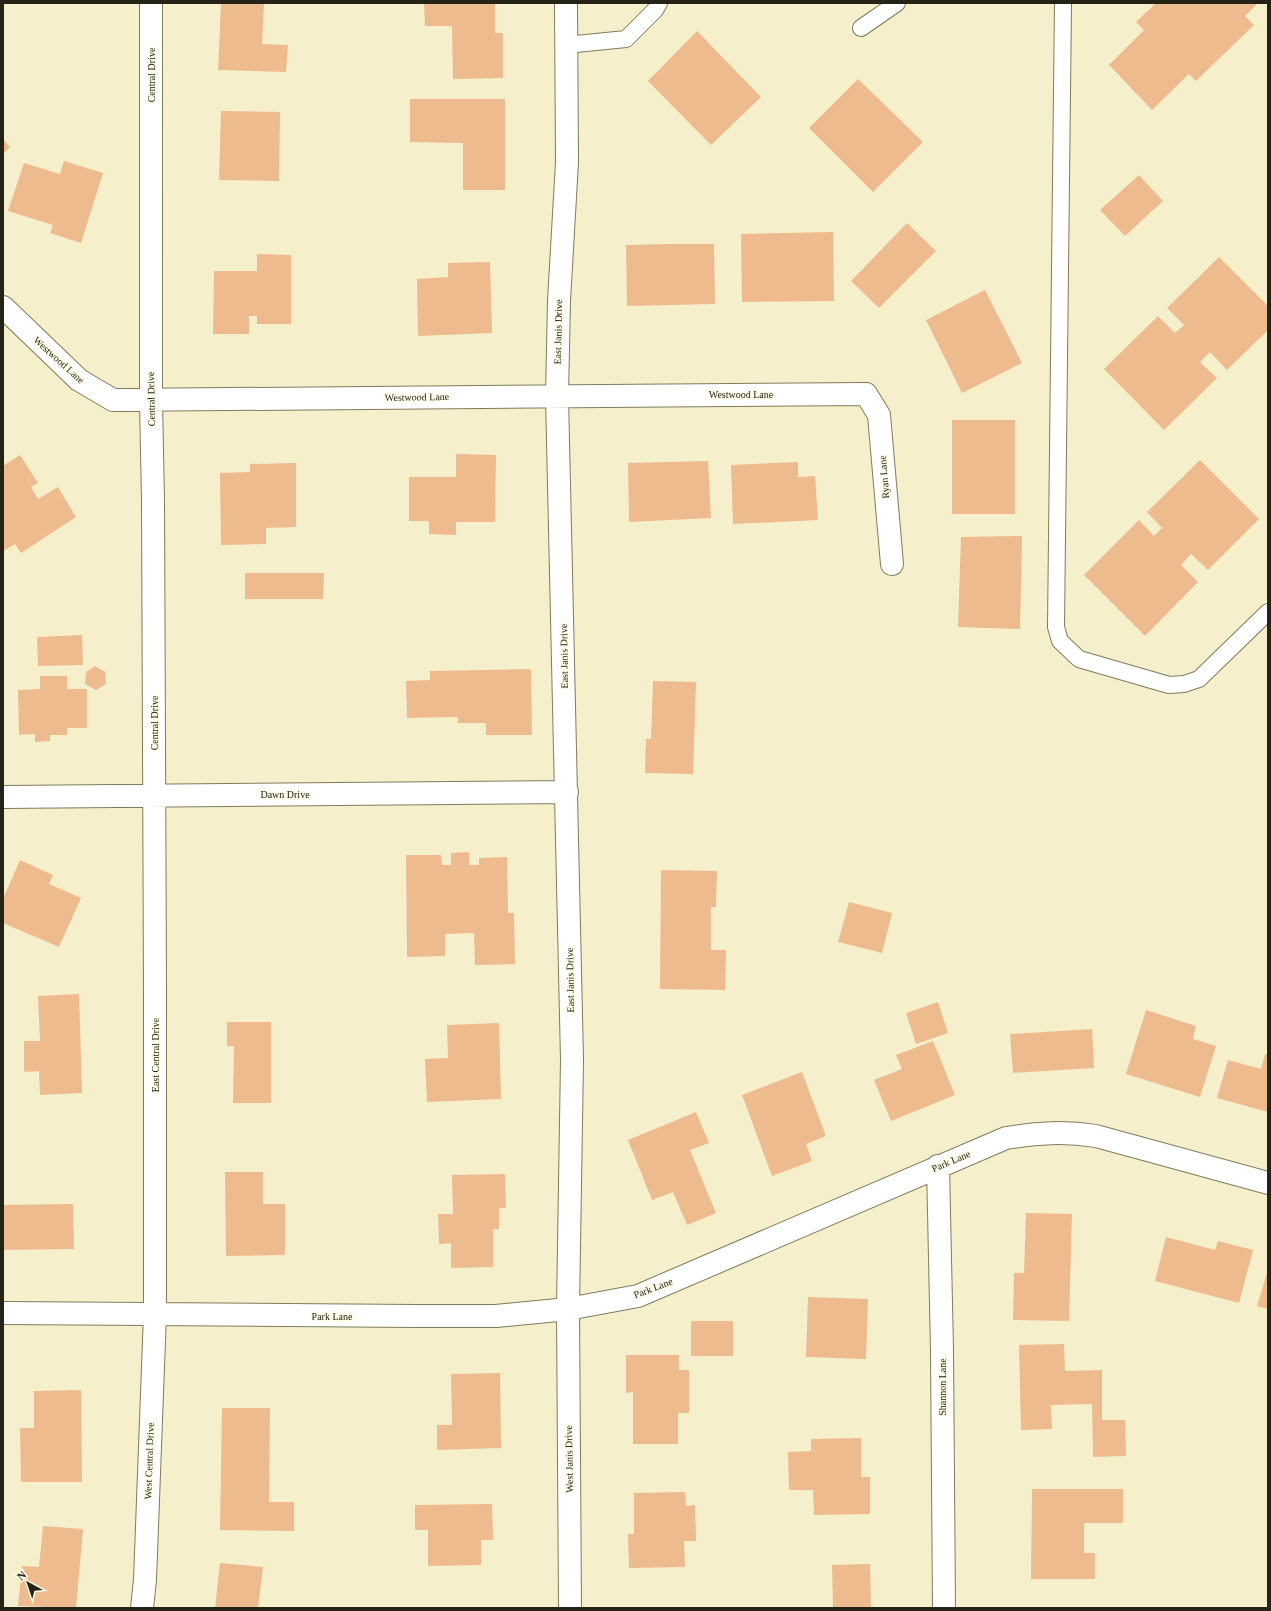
<svg xmlns="http://www.w3.org/2000/svg" width="1271" height="1611" font-family="'Times New Roman',serif">
  <style>
    .building { fill: #eebb8e }
    .lines { fill: none; stroke-linecap: round; stroke-linejoin: round }
    .lane-casing { stroke: #817b5c; stroke-width: 18 }
    .street-casing { stroke: #817b5c; stroke-width: 24 }
    .lane { stroke: #fff; stroke-width: 16 }
    .street { stroke: #fff; stroke-width: 22 }
    .labels { text-anchor: middle; dominant-baseline: central; stroke-width: 3; stroke-linejoin: round; paint-order: stroke }
    .street-label { font-size: 10px; fill: #252316; stroke: #fffce7 }
  </style>
  <rect width="100%" height="100%" fill="#f5efcc"/>
  <path class="building" d="M221 3H264L262 44 288 45 286 72 218 70Z
    M424 3H495V33H503V78L453 79 452 26H425Z
    M1156 3H1258L1245 16 1254 25 1196 81 1189 74 1152 110 1109 65 1144 30 1136 22Z
    M697 31 761 97 711 145 648 81Z
    M858 79 923 142 873 192 809 128Z
    M410 99H505V190H463V143L410 142Z
    M221 111 280 112 279 181 219 180Z
    M3 139 10 147 3 154Z
    M64 161 103 173 81 243 50 233 53 225 8 211 24 163 60 174Z
    M1139 175 1163 201 1125 236 1100 210Z
    M907 223 936 251 879 308 851 281Z
    M833 232 834 301 742 302 741 234Z
    M670 244H714L715 304 627 306 626 245Z
    M257 254 291 255V324H257V316H249V334H213L214 271H257Z
    M1219 257 1268 306V330L1227 370 1210 352 1200 362 1217 378 1164 430 1104 369 1158 316 1175 333 1184 325 1167 308Z
    M490 262 492 333 418 336 417 279 448 277V263Z
    M985 290 1022 363 962 393 926 320Z
    M952 420H1015V514H952Z
    M456 454 496 455 495 522H456V535L429 534V521H409V477H456Z
    M20 455 38 483 31 487 38 499 58 487 76 517 21 553 15 544 3 551V466Z
    M1200 460 1259 519 1208 570 1191 554 1181 565 1198 582 1145 636 1084 575 1139 520 1154 536 1162 528 1147 512Z
    M708 461 711 518 629 522 628 463Z
    M798 462V477L815 476 818 520 733 524 731 465Z
    M296 463V527L266 528V544L221 545 220 473 250 472V464Z
    M1022 536 1020 629 958 627 961 537Z
    M245 573H324L323 599H245Z
    M82 635 83 665 38 666 37 637Z
    M95 666 105 672 106 684 96 690 85 684 86 672Z
    M531 669 532 735H486V723H458V717L407 718 406 681 430 680V671Z
    M40 676H67V689H87V728H67V735H50V741L35 742V734L19 735 18 690 40 689Z
    M653 681 696 682 693 774 645 773 646 739H651Z
    M469 852V865H479V858L507 857 508 913H514L515 964 475 965 474 933 445 934V956L407 957 406 855H441L442 865H451V853Z
    M20 860 53 875 49 884 81 898 59 947 3 923V899Z
    M661 870 717 871 716 907H711V950H726L725 990 660 989Z
    M849 902 892 913 882 953 838 942Z
    M79 994 82 1093 40 1095 39 1071 24 1072V1041H40L38 996Z
    M938 1002 948 1033 916 1044 906 1013Z
    M1146 1010 1196 1026 1193 1039 1216 1046 1200 1097 1126 1074Z
    M227 1022H271V1103H233L234 1046H227Z
    M499 1023 501 1099 427 1102 425 1059 448 1058 447 1025Z
    M1092 1029 1094 1068 1013 1073 1010 1034Z
    M933 1041 955 1095 891 1121 874 1080 902 1069 896 1055Z
    M1265 1054 1268 1055V1112L1217 1098 1228 1060 1261 1069Z
    M802 1072 826 1136 806 1144 812 1161 772 1176 742 1095Z
    M696 1112 709 1143 690 1150 716 1213 687 1225 673 1192 652 1200 628 1140Z
    M225 1172H263V1204H285V1255L226 1256Z
    M505 1174 506 1208H499V1229H493V1267L451 1268V1243L439 1244 438 1214H453L452 1175Z
    M73 1204 74 1249 3 1250V1205Z
    M1026 1213 1072 1214 1069 1321 1013 1320 1014 1273H1024Z
    M1166 1237 1215 1250 1218 1241 1253 1250 1239 1303 1155 1281Z
    M1268 1269V1309L1257 1306Z
    M808 1297 868 1299 866 1359 806 1357Z
    M691 1321H733V1356H691Z
    M1064 1344 1065 1371 1102 1370V1420H1125L1126 1456 1093 1457 1092 1404 1051 1405 1052 1429 1021 1430 1019 1345Z
    M626 1355H679V1370H689V1413H678V1444H633V1392L626 1393Z
    M500 1373 501 1448 437 1450V1425H452L451 1374Z
    M81 1390 82 1482H21L20 1428H34V1391Z
    M222 1408H270L269 1502H294V1531L220 1530Z
    M861 1438V1477H870V1514L814 1515 813 1490H789L788 1452 811 1451V1439Z
    M1032 1489H1123V1523H1084V1553H1095V1579H1031Z
    M685 1492 686 1506 695 1505 696 1541H684L685 1567 629 1568 628 1534H634V1493Z
    M492 1504 493 1540H481V1565L428 1566V1530H415V1505Z
    M43 1526 83 1529 76 1608 18 1606 22 1566 39 1567Z
    M220 1563 263 1567 258 1608H215Z
    M870 1564 871 1608H833L832 1565Z"/>
  <g class="lines">
    <defs>
      <path id="lane" d="M1063 3 1056 627 1060 641 1079 659 1169 685 1184 684 1199 679 1268 612
        M861 28 897 3
        M566 45 626 39 655 10 659 3"/>
      <path id="street" d="M566 3 567 162 559 301 557 396 572 1060 568 1309 570 1608
        M3 307 79 380 113 400 866 394 879 415 892 564
        M3 797 567 792
        M938 1166 942 1350 944 1608
        M3 1313 415 1316H496L568 1309 638 1296 1006 1138C1038 1133 1063 1131 1096 1136L1268 1183
        M142 1608 145 1580 155 1314V988L153 500 151 401V3"/>
    </defs>
    <use href="#lane" class="lane-casing"/>
    <use href="#street" class="street-casing"/>
    <use href="#lane" class="lane"/>
    <use href="#street" class="street"/>
  </g>
  <g class="labels">
    <g class="street-label">
      <text transform="translate(151 75) rotate(-90)">Central Drive</text>
      <text transform="translate(558 332) rotate(-89)">East Janis Drive</text>
      <text transform="translate(59 360) rotate(42)">Westwood Lane</text>
      <text x="741" y="394">Westwood Lane</text>
      <text transform="translate(417 397) rotate(-1)">Westwood Lane</text>
      <text transform="translate(151 399) rotate(-91)">Central Drive</text>
      <text transform="translate(884 477) rotate(-95)">Ryan Lane</text>
      <text transform="translate(564 656) rotate(-91)">East Janis Drive</text>
      <text transform="translate(154 723) rotate(-90)">Central Drive</text>
      <text x="285" y="794">Dawn Drive</text>
      <text transform="translate(570 980) rotate(-91)">East Janis Drive</text>
      <text transform="translate(155 1055) rotate(-90)">East Central Drive</text>
      <text transform="translate(951 1161) rotate(-23)">Park Lane</text>
      <text transform="translate(653 1288) rotate(-21)">Park Lane</text>
      <text x="332" y="1316">Park Lane</text>
      <text transform="translate(942 1387) rotate(-90)">Shannon Lane</text>
      <text transform="translate(569 1459) rotate(-91)">West Janis Drive</text>
      <text transform="translate(149 1461) rotate(-88)">West Central Drive</text>
    </g>
  </g>
  <rect width="1271" height="1611" fill="none" stroke="#252316" stroke-width="8"/>
  <g transform="translate(28 1583) rotate(320)" stroke="#fffce7" stroke-width="3" paint-order="stroke">
  <path d="M0-3L7 15L0 10L-7 15Z" fill="#252316"/>
  <text y="-6" font-size="11" font-weight="bold" text-anchor="middle" fill="#252316">N</text>
  </g>
</svg>
